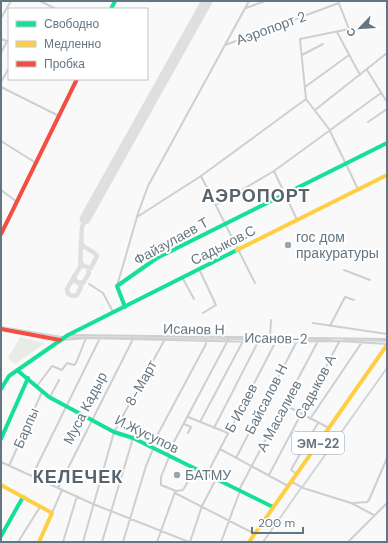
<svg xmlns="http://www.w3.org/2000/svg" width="388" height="543" font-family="'DM Sans',sans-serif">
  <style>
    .green { fill: #e8ebe6 }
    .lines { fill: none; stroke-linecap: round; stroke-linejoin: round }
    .canal { stroke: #ced6d9; stroke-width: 2 }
    .taxiway { stroke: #dedfe0; stroke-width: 4.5 }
    .runway { stroke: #dedfe0; stroke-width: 11 }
    .street { stroke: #cecfd0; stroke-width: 2 }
    .fast { stroke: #16e098; stroke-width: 4 }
    .slow { stroke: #ffcf43; stroke-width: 4 }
    .jam { stroke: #f24e42; stroke-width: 4 }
    .poi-dot { fill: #99a4ac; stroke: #fff; stroke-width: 1.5 }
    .labels { text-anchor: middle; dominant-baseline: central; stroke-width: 4; stroke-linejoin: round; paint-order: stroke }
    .shield { fill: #fff; stroke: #939fa8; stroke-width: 1 }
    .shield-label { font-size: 13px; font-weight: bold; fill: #657683 }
    .street-label { font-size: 14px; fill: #657683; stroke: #fff }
    .poi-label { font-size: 14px; fill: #657683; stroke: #fff; text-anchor: start }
    .district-label { font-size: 18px; font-weight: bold; letter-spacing: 1px; fill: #57646e; stroke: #fff }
  </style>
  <rect width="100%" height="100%" fill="#f9f9f9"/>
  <path class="green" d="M20 337 45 343 15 364 8 358Z"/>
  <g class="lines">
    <path class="canal" d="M1 327 62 337 332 340
      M344 340 387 341
      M303 486 387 368
      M263 542 301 488"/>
    <path class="taxiway" d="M81 262 83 266 91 268 97 256C94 250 85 250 81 243
      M74 276 76 282 83 283 89 273 88 268
      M79 283 81 287 77 295 73 296 68 294 67 289 80 267 82 227 85 219"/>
    <path class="runway" d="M85 219 207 1"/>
    <path class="street" d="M40 1 56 9
      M246 8 265 1
      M1 18 11 1
      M337 32 360 75
      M1 39 7 41 1 53
      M225 45 339 3
      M302 55 323 44
      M367 70 387 102
      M1 82 9 68
      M1 87 59 116
      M305 87 349 55
      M306 99 329 129 358 189
      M315 110 387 53
      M368 122 387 109
      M1 141 36 163
      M201 176 255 283
      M1 190 17 202
      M216 205 274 171
      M137 216 148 186 249 1
      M297 220 274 171 381 93
      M199 269 216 305 203 313
      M344 270 370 280
      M182 277 194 299
      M89 284 103 293 113 312
      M117 286 137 217 201 176 306 99 300 39 349 29 338 1
      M313 323 387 334
      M330 326 345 297 354 300
      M71 335 387 339
      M270 338 271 320
      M62 340 86 338 258 342 339 341 387 344
      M37 386 52 366 62 370 67 363 74 365 76 363 86 338
      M50 397 59 380
      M285 405 329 428
      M188 417 228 433
      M310 419 362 342
      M200 422 243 341
      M184 424 191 427 188 433
      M214 428 258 342
      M151 447 206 344V340
      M220 449 288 486
      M167 455 228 340
      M169 457 161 477V485L176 491 183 490 195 469
      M236 458 297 341
      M1 462 93 504 189 542
      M9 466 42 392
      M207 474 276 341
      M297 474 291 470 292 468 318 423
      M269 475 339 342
      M32 476 100 338
      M292 482 303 488 351 503 374 515
      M58 488 133 339
      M239 490 318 341
      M175 493 255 534
      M353 503 367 502 369 500 387 458
      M52 513 62 490
      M18 542 40 507
      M63 542 77 496
      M83 542 114 432 165 339
      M102 542 133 438
      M123 542 146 466 153 449
      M157 542 175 492
      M190 542 202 506 216 479
      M221 542 240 491
      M348 542 387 503
      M386 542 387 541"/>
    <path class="fast" d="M111 9 115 1
      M125 307 117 286 157 258 387 143
      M17 370 49 397 114 432 133 438 273 507
      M1 389 9 376 68 335 237 250
      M1 439 28 378
      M1 536 23 497"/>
    <path class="slow" d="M237 250 387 175
      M1 485 52 513 39 542
      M249 542 387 345"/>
    <path class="jam" d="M1 234 77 79
      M1 329 60 340"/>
  </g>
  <g class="poi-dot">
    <circle cx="288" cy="245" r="4"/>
    <circle cx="177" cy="475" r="4"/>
  </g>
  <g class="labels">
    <rect class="shield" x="292" y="432" width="52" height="22" rx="3"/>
    <g class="shield-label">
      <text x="318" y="443">ЭМ-22</text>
    </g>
    <g class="street-label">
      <text transform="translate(271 28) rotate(-20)">Аэропорт 2</text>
      <text transform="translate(171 241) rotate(-29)">Файзулаев Т</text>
      <text transform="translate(223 245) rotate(-27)">Садыков.С</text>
      <text transform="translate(194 329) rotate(1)">Исанов Н</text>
      <text transform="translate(276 338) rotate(1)">Исанов-2</text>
      <text transform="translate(141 383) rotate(-61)">8-Март</text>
      <text transform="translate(315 387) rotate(-62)">Садыков А</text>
      <text transform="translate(266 399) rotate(-63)">Байсалов Н</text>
      <text transform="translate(85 408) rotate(-63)">Муса Кадыр</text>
      <text transform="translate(241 408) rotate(-62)">Б Исаев</text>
      <text transform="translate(279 416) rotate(-62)">А Масалиев</text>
      <text transform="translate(26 428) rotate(-66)">Барпы</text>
      <text transform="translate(147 434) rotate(26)">И.Жусупов</text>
    </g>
    <g class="poi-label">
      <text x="296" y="237">гос дом<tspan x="296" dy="16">пракуратуры</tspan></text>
      <text x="185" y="475">БАТМУ</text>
    </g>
    <g class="district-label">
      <text x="256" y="196">АЭРОПОРТ</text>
      <text x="78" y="477">КЕЛЕЧЕК</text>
    </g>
  </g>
  <rect width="388" height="543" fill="none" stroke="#657683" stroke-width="4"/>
  <rect x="8" y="8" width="140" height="72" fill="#ffffff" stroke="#c1c8cd"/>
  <rect x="16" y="21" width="20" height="6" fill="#16e098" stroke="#c1c8cd"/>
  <text x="44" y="28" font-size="12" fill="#657683">Свободно</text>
  <rect x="16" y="41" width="20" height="6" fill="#ffcf43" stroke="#c1c8cd"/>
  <text x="44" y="48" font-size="12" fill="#657683">Медленно</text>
  <rect x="16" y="61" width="20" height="6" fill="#f24e42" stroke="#c1c8cd"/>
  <text x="44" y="68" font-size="12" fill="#657683">Пробка</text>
  <g transform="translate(360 28) rotate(245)" stroke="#ffffff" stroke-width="3" paint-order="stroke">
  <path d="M0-3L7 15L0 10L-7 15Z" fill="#657683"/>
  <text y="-6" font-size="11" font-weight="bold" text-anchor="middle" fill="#657683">С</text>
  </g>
  <path d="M252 527v6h51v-6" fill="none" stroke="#657683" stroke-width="2"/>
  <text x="258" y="527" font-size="12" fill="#657683" stroke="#ffffff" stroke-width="3" paint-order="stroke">200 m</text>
</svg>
